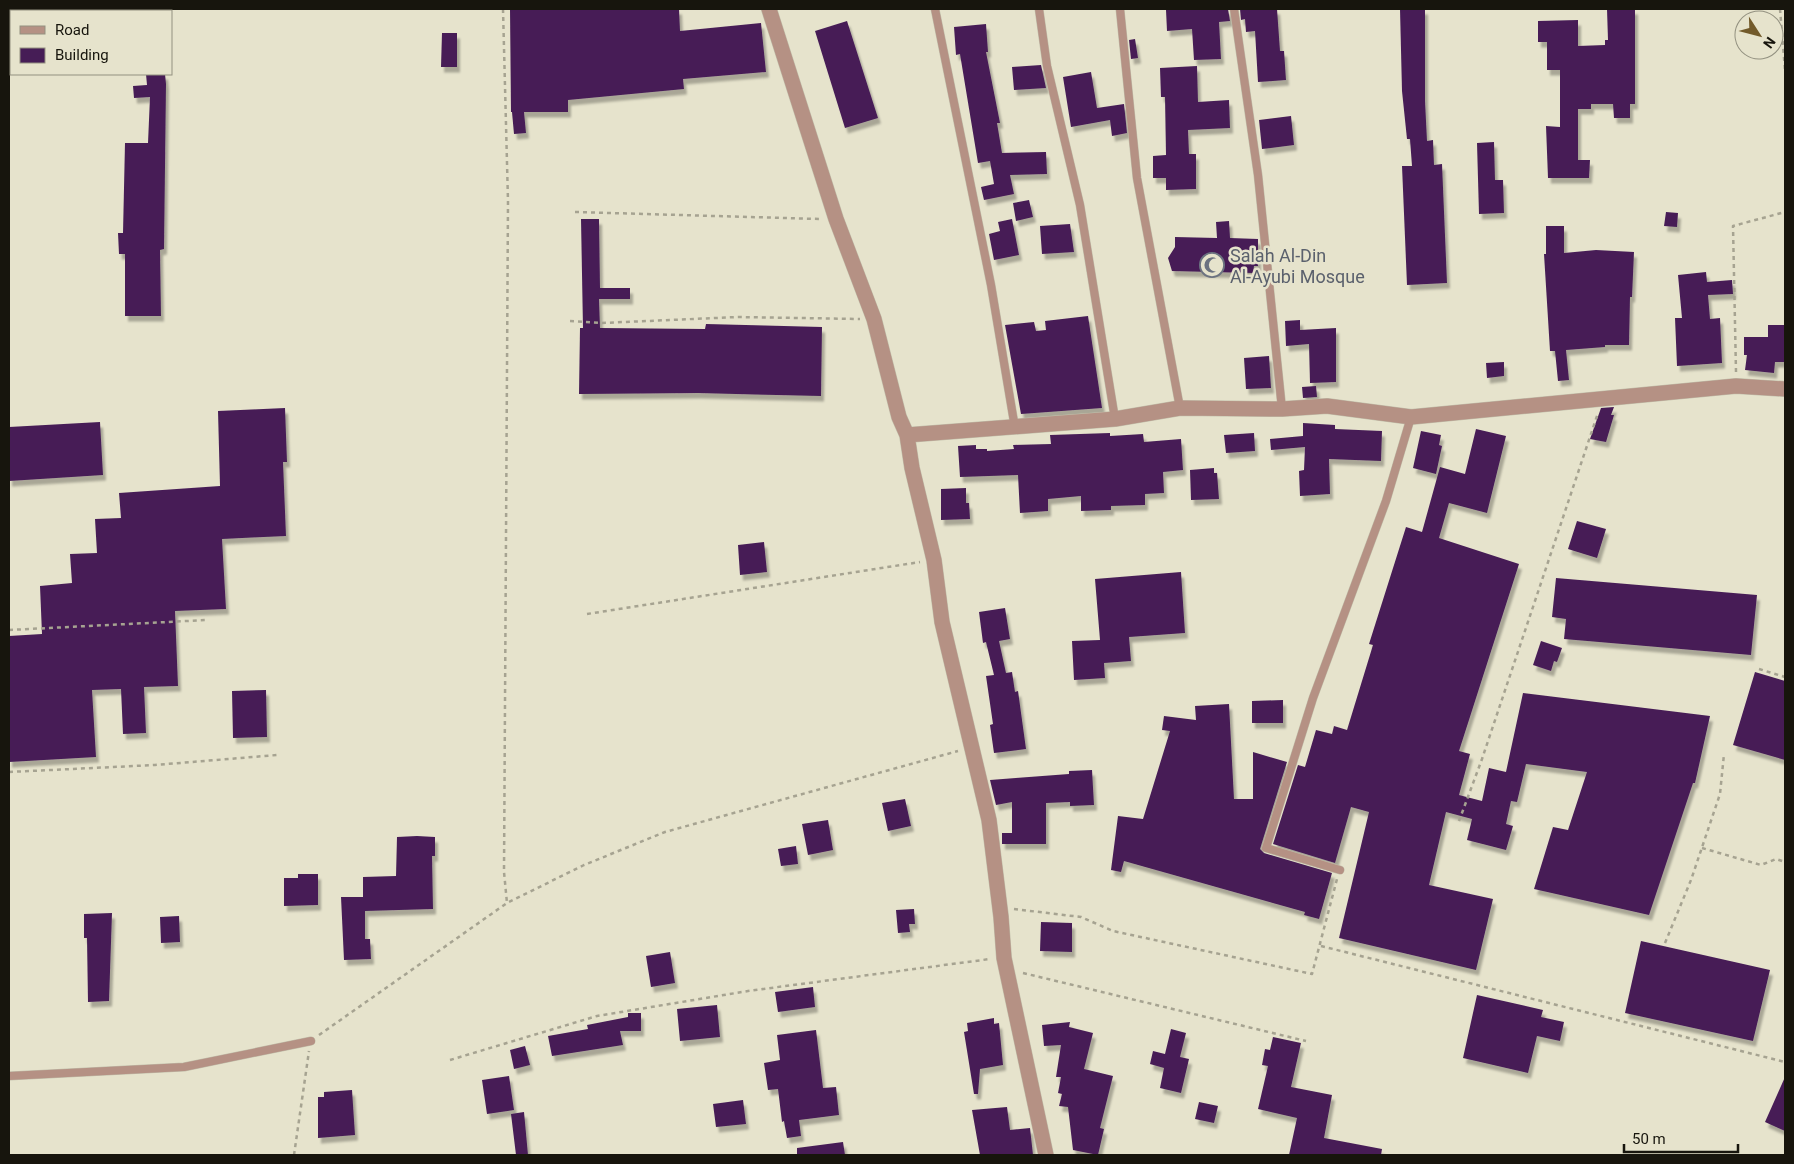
<svg xmlns="http://www.w3.org/2000/svg" width="1794" height="1164" font-family="Roboto,sans-serif">
  <style>
    .building { fill: #461d56; filter: url(#shadow) }
    .lines { fill: none; stroke-linecap: round; stroke-linejoin: round }
    .lane-casing { stroke: #c1beaa; stroke-width: 9 }
    .street-casing { stroke: #c1beaa; stroke-width: 16 }
    .path { stroke: #a6a391; stroke-width: 2.5; stroke-dasharray: 4 4; stroke-linecap: butt }
    .lane { stroke: #b59184; stroke-width: 8 }
    .street { stroke: #b59184; stroke-width: 15 }
    .labels { text-anchor: middle; dominant-baseline: central; stroke-width: 5; stroke-linejoin: round; paint-order: stroke }
    .worship-label { font-size: 18px; fill: #5b616d; stroke: #e6e3cc; text-anchor: start }
  </style>
  <defs>
    <filter id="shadow"><feDropShadow dx="3" dy="5.5" stdDeviation="1" flood-color="#0004"/></filter>
  </defs>
  <rect width="100%" height="100%" fill="#e6e3cc"/>
  <path class="building" d="M510 9H679L680 31 761 23 766 72 683 79 684 89 568 100V112H524L526 133 514 134 512 112H511Z
    M1196 9H1228L1230 21 1219 22 1221 59 1194 60 1192 29 1167 31 1166 10Z
    M1240 9H1277L1280 51H1284L1286 80 1258 82 1255 31 1246 32 1245 19 1241 20Z
    M1400 9H1425V101L1427 141 1433 140 1434 165 1442 164 1447 283 1407 285 1402 166H1412L1410 139H1407L1402 91Z
    M1607 9H1635V104H1630V118H1614L1613 104H1591V109H1578V160H1590L1589 178H1548L1546 126 1560 127V70H1547V42H1538V21L1578 20V46L1605 45V40H1608Z
    M847 21 878 118 845 128 815 31Z
    M986 24 988 52H986L1000 123H997L1002 153 1046 152 1047 174 1010 175 1014 194 984 200 981 187 994 184 990 161 978 163 960 54 956 55 954 27Z
    M442 33H457V67H441Z
    M1135 39 1138 58 1131 59 1129 40Z
    M1041 65 1046 88 1014 90 1012 67Z
    M1197 66 1198 102 1229 100 1230 128 1188 130 1189 154H1196V189L1166 190V178H1153V156L1166 155 1165 97H1161L1160 68Z
    M1091 72 1097 108 1124 104 1127 133 1112 136 1110 120 1071 127 1063 77Z
    M146 74H165L166 84 164 249 160 250 161 316H125V254H119L118 233H123L125 143H148L150 97 134 98 133 86 147 85Z
    M1291 116 1294 145 1262 149 1259 120Z
    M1494 142 1495 180H1503L1504 213 1479 214 1477 143Z
    M1029 200 1033 217 1016 221 1013 203Z
    M1666 212 1678 213 1677 227 1664 226Z
    M581 219H599L600 288H630V299H599L600 328 705 329 706 324 822 327 821 396 698 393 579 394 580 328H583Z
    M1012 219 1019 255 994 260 989 234 1000 231 998 222Z
    M1229 221 1230 238 1258 239V266H1254L1253 273 1172 271 1168 258 1175 247V237L1217 238 1216 222Z
    M1070 224 1074 252 1042 254 1040 226Z
    M1546 226H1564V253L1596 250 1634 252 1632 297H1630L1629 345H1605V347L1566 350 1569 380 1558 381 1555 351H1550L1544 254H1546Z
    M1706 272 1707 282 1732 280 1733 294 1708 295 1710 319 1720 318 1722 363 1677 366 1675 318H1682L1678 275Z
    M1088 316 1102 408 1021 414 1005 325 1034 322 1036 331 1046 330 1045 321Z
    M1300 320V330L1336 328V382L1310 383 1309 344 1286 346 1285 321Z
    M1768 325H1785V362H1775L1774 373 1745 370 1747 355H1744V337H1768Z
    M1269 356 1271 388 1246 389 1244 358Z
    M1504 362V376L1487 378 1486 363Z
    M1316 386 1317 397 1303 398 1302 387Z
    M1614 407 1611 415H1614L1606 442 1590 439 1601 408Z
    M285 408 287 462H283L286 536 222 539 226 609 175 611 178 686 144 687 146 733 123 734 121 689 92 690 96 757 9 762V636L42 634 40 586 72 583 70 554 97 553 95 519 121 518 119 493 220 486 218 411Z
    M100 422 103 475 9 481V427Z
    M1303 423 1335 425V429L1382 431 1381 461 1329 459 1330 494 1300 496 1299 471 1304 470 1305 447 1271 450 1270 439 1303 436Z
    M1476 429 1506 436 1487 513 1449 503 1439 538 1519 564 1459 751 1470 754 1459 795 1482 801 1489 768 1506 772 1523 693 1710 716 1695 783H1693L1649 915 1534 889 1553 827 1568 830 1587 772 1526 764 1517 802 1511 801 1506 824 1513 826 1506 850 1467 840 1472 819 1446 812 1429 885 1493 899 1476 970 1339 938 1369 812 1351 807 1335 863 1273 844 1298 765 1305 767 1316 730 1332 734 1334 726 1347 730 1373 645 1369 644 1406 527 1422 532 1440 467 1465 474Z
    M1421 431 1441 435 1439 445 1442 446 1436 474 1413 468Z
    M1110 433V436L1143 434 1144 442 1181 439 1183 470 1163 472 1164 493 1145 494V505L1111 506V510L1081 511V496L1048 499V511L1020 513 1018 475 960 477 958 446 976 445V449H987V451L1014 449 1013 445 1051 444 1050 435Z
    M1254 433 1255 451 1226 453 1224 435Z
    M1214 468V473H1217L1219 499 1191 500 1190 470Z
    M966 488V503H969L970 519 941 520V489Z
    M1577 521 1606 529 1597 558 1568 549Z
    M764 542 767 572 740 575 738 545Z
    M1181 572 1185 633 1129 637 1131 661 1104 663 1105 678 1074 680 1072 641 1100 640 1095 579Z
    M1556 578 1757 595 1751 655 1564 639 1566 619 1552 617Z
    M1005 608 1010 639 999 641 1006 673 1012 672 1015 692 1018 691 1026 749 994 753 990 725 993 724 986 676 994 675 986 642 983 643 979 612Z
    M1541 641 1562 648 1557 662 1554 661 1551 671 1533 665Z
    M1755 672 1785 681V760L1733 745Z
    M266 690 267 737 233 738 232 691Z
    M1283 700V723H1252V701Z
    M1229 704 1234 799H1253V752L1287 762 1260 849 1264 853 1332 873 1319 919 1304 915 1305 912 1124 861 1121 872 1111 870 1118 816 1143 819 1170 731 1162 730 1164 716 1196 720 1195 706Z
    M1092 770 1094 805 1070 806V802L1046 803V844H1002V833H1012V802L996 805 990 780 1069 774V771Z
    M905 799 911 826 888 831 882 803Z
    M828 820 833 850 808 855 802 824Z
    M417 836 435 837V856H432L433 909 365 911V939H370L371 959 344 960 341 897H363V877L396 876 397 837Z
    M796 846 798 864 781 866 778 849Z
    M298 874H318V905L284 906V878H298Z
    M914 909 915 924H909L910 932 898 933 896 910Z
    M112 913 109 1001 88 1002 87 938H84V914Z
    M179 916 180 942 161 943 160 917Z
    M1041 922 1072 923V952L1040 951Z
    M1641 941 1770 970 1753 1041 1625 1013Z
    M670 952 675 983 651 987 646 956Z
    M813 987 815 1007 778 1012 775 992Z
    M1477 995 1543 1010 1541 1017 1564 1022 1560 1041 1537 1036 1528 1073 1463 1058Z
    M717 1005 720 1037 680 1041 677 1009Z
    M628 1013H641V1031H620L623 1045 552 1056 548 1036 588 1029 587 1025 628 1017Z
    M994 1018V1024L999 1023 1003 1065 980 1069 978 1094H974L964 1032 968 1031 967 1023Z
    M1070 1022 1069 1027 1093 1033 1084 1069 1113 1076 1100 1128 1104 1129 1098 1155 1073 1150 1068 1107 1059 1106 1062 1094 1058 1093 1061 1077H1056L1061 1045 1044 1046 1042 1025Z
    M1171 1029 1186 1033 1180 1057 1189 1059 1181 1093 1160 1088 1164 1068 1150 1064 1153 1051 1165 1054Z
    M816 1030 823 1088 836 1087 839 1115 799 1120 801 1136 787 1138 784 1121 782 1122 778 1089 768 1090 764 1063 780 1060 777 1035Z
    M1273 1037 1301 1043 1291 1087 1332 1095 1324 1138 1382 1149 1381 1155H1289L1297 1118 1258 1109 1268 1066 1262 1065 1265 1049 1270 1050Z
    M525 1046 530 1065 514 1069 510 1050Z
    M509 1076 514 1110 487 1114 482 1080Z
    M1785 1077V1131L1765 1122Z
    M352 1090 355 1135 318 1138V1097H324V1092Z
    M743 1100 746 1124 716 1127 713 1104Z
    M1199 1102 1218 1106 1214 1123 1195 1119Z
    M1007 1107 1010 1130 1030 1128 1033 1155H980L972 1110Z
    M524 1112 528 1155H516L511 1114Z
    M843 1142 845 1155H797V1148Z"/>
  <g class="lines">
    <defs>
      <path id="lane" d="M935 9 991 285 1015 428
        M1039 9 1047 66 1080 205 1115 419
        M1120 9 1137 178 1180 408
        M1234 9 1258 175 1282 409
        M1340 870 1266 848 1313 698 1386 501 1411 417
        M9 1076 184 1067 311 1041"/>
      <path id="street" d="M769 9 836 219 874 319 899 417 907 435 912 468 934 560 942 622 989 820 1001 917 1004 958 1046 1155
        M907 435 1115 419 1180 408 1282 409 1327 406 1411 417 1736 386 1785 389"/>
    </defs>
    <use href="#lane" class="lane-casing"/>
    <use href="#street" class="street-casing"/>
    <path class="path" d="M503 9 508 201 504 872 507 903
      M1780 9 1785 70
      M575 212 820 219
      M570 321 602 323 738 317 860 319
      M1736 372 1733 226 1785 212
      M587 614 920 562
      M9 630 207 620
      M1759 669 1785 677
      M9 772 155 765 277 755
      M1459 821 1482 759 1598 413
      M1702 848 1761 865 1776 859 1785 862
      M1014 909 1081 917 1113 931 1312 974 1337 879
      M1665 943 1691 880 1720 794 1724 754
      M1321 946 1785 1062
      M1023 973 1306 1041
      M319 1035 507 903 584 865 665 832 958 751
      M450 1060 597 1016 748 991 990 959
      M294 1155 309 1051"/>
    <use href="#lane" class="lane"/>
    <use href="#street" class="street"/>
  </g>
  <defs>
    <symbol id="mosque-ring" viewBox="-11 -11 22 22"><circle r="9.5" fill="#e6e3cc" stroke="#6b7280" stroke-width="1.5"/><path d="M3.5-4.9A6 6 0 1 0 3.5 4.9A5 5 0 1 1 3.5-4.9Z" fill="#6b7280"/></symbol>
  </defs>
  <g fill-rule="evenodd">
    <use href="#mosque-ring" x="1198" y="251" width="28" height="28"/>
  </g>
  <g class="labels">
    <g class="worship-label">
      <text x="1230" y="255">Salah Al-Din<tspan x="1230" dy="21">Al-Ayubi Mosque</tspan></text>
    </g>
  </g>
  <rect width="1794" height="1164" fill="none" stroke="#17150d" stroke-width="20"/>
  <rect x="10" y="10" width="162" height="65" fill="#e6e3cc" stroke="#939180"/>
  <rect x="20" y="26" width="25" height="8" fill="#b59184" stroke="#939180"/>
  <text x="55" y="35" font-size="15" fill="#17150d">Road</text>
  <rect x="20" y="48" width="25" height="15" fill="#461d56" stroke="#939180"/>
  <text x="55" y="60" font-size="15" fill="#17150d">Building</text>
  <g transform="translate(1759 35) rotate(126)"><circle r="24" fill="#e6e3cc" stroke="#939180"/>
  <path d="M0-4L9 19L0 12L-9 19Z" fill="#725a2a"/>
  <text y="-8" font-size="14" font-weight="bold" text-anchor="middle" fill="#17150d">N</text>
  </g>
  <path d="M1624 1144v8h114v-8" fill="none" stroke="#17150d" stroke-width="2.5"/>
  <text x="1632" y="1144" font-size="15" fill="#17150d" stroke="#e6e3cc" stroke-width="4" paint-order="stroke">50 m</text>
</svg>
